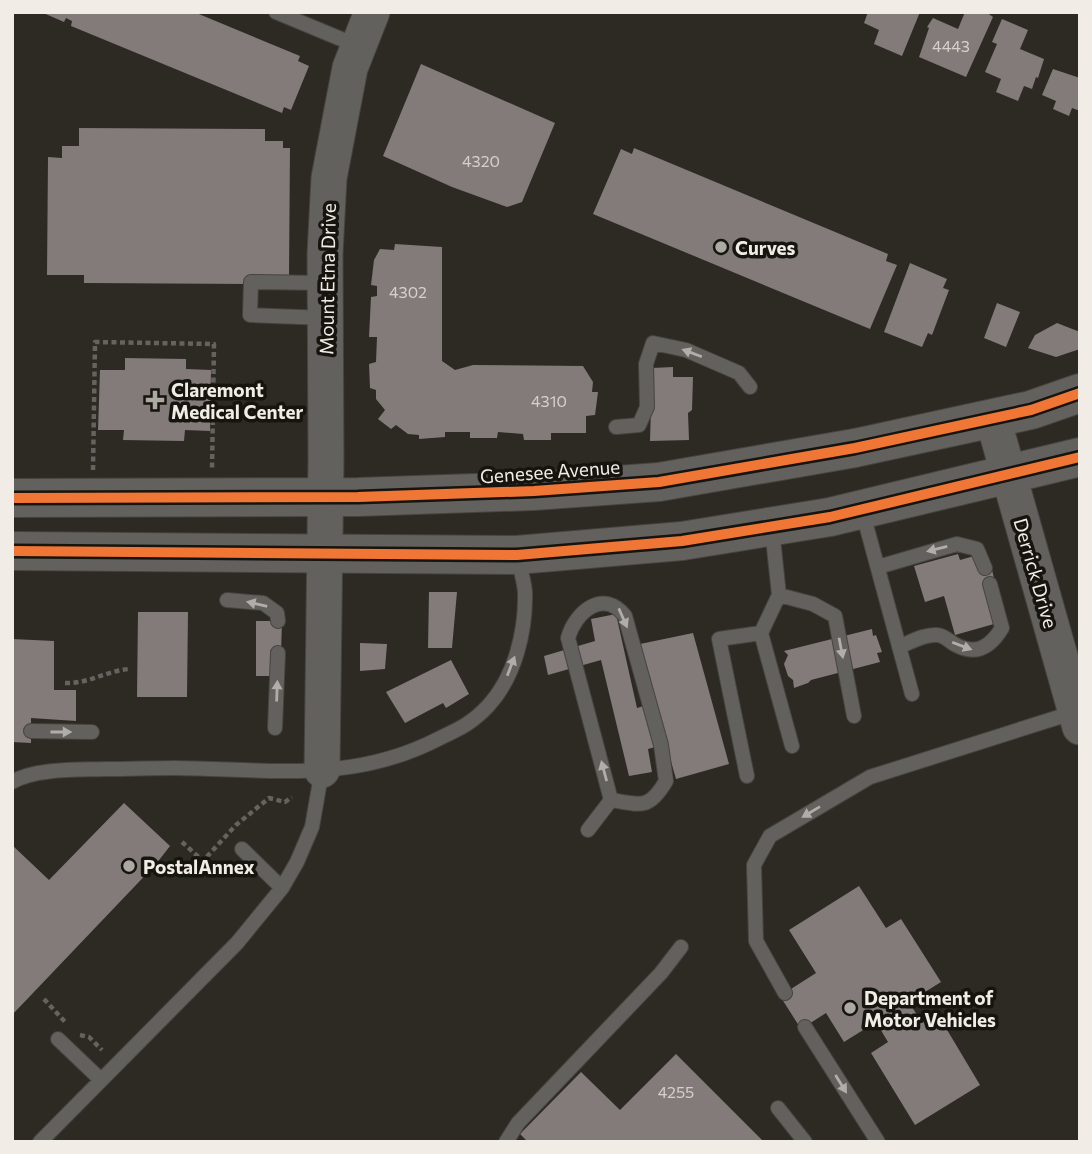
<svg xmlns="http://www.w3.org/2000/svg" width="1092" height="1154" font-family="Commissioner,sans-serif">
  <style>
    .building { fill: #837a7a }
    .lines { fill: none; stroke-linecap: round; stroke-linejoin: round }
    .service-casing { stroke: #47443f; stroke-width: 16 }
    .tertiary-casing { stroke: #47443f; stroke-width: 37 }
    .primary-casing { stroke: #47443f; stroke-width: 40 }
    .path { stroke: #65635f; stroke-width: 4.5; stroke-dasharray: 5 3.5; stroke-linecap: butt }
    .service { stroke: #63615e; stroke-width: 14 }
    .tertiary { stroke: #63615e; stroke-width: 35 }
    .primary { stroke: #63615e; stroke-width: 38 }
    .cycleway-casing { stroke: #16140e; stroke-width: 15 }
    .cycleway { stroke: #f07635; stroke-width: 10 }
    .oneway { fill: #b1aea9 }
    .poi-dot { fill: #aca9a2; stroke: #16140e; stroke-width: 2.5 }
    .labels { text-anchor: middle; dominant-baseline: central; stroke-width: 7; stroke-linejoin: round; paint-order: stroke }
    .number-label { font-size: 16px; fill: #d6d0cb }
    .poi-label { font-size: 19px; font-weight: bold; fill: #f1ede6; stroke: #16140e; text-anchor: start }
    .street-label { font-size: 19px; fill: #f1ede6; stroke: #16140e }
  </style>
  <rect width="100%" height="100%" fill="#2c2a23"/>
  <path class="building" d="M41 12H194L300 56 298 61 309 66 291 110 284 107 282 113 71 26 72 21 66 18 64 22Z
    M868 12H920L902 56 874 44 879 30 864 23Z
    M965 12H986L993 17 966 77 919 57 929 28 927 27 933 18 958 29Z
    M1002 19 1028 30 1020 49 1044 59 1038 78 1036 77 1032 89 1024 86 1018 101 996 92 1001 79 985 72 997 44 992 42Z
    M421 64 555 123 522 202 507 207 452 187 383 156Z
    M1053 69 1080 78V111L1072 108 1069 116 1053 109 1056 101 1042 95Z
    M79 128 265 129V141H283V148H290L289 277 248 284 84 283V275H47L48 157 62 158V146H79Z
    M634 148 888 254 886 261 897 265 870 329 593 214 621 149 632 154Z
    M395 244 442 247V361L455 370 473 365 583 366 593 382 592 392H598L595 415 586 416V433H551V440H524L523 434 498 432 497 438H470V432H445V437L419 439V435L408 434 396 425 391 429 378 419 385 410 376 399V390L370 388 369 364 376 362 377 337H369L371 297 377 296V286L371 285 374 260 380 249 394 250Z
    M910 263 947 279 943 288 949 290 932 335 928 333 922 347 884 332Z
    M997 303 1020 312 1006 347 984 338Z
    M1057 323 1080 332V349L1056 357 1028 348 1035 335Z
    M125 358 186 359V369L211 370 210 431 185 430 184 441 123 440 124 430H98L100 370H125Z
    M673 367V377H693L692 410 688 413 689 440 650 441 652 368Z
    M958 554 960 560 974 556 978 570 991 566 995 582 994 624 955 635 944 596 925 602 914 566Z
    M429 592H457L452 648H428Z
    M138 612H188L187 697H137Z
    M616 614 637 708 656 702 640 644 693 633 729 764 676 779 666 744 648 749 652 772 629 776 601 660 548 675 544 656 595 641 591 619Z
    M256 621H282L281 653H270V676H256Z
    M872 629 873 636 876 635 882 652 877 653 880 662 811 680 808 683 794 688 793 680 788 676 784 664 788 655 784 651Z
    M12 639 54 641V690H76V721L31 718V743L12 742Z
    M360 643 387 644 385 669 360 671Z
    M451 660 469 694 446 708 443 703 405 723 386 692Z
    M124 803 170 846 156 864 12 1015V845L49 880Z
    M859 886 886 928 901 919 941 982 909 1002 922 1023 937 1013 980 1085 915 1125 871 1053 888 1042 876 1022 844 1042 826 1013 801 1029 780 996 816 973 789 930Z
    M676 1054 764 1142H528L520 1134 581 1072 620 1110Z"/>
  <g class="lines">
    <defs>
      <path id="service" d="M276 12 358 46
        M325 283 251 282 250 315 326 318
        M616 427 639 425 647 407 646 364 653 343 686 350 739 373 750 387
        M862 510 912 694
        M772 529 779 595 761 633 792 746
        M878 567 957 544 977 549 985 568
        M779 595 813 604 835 616 854 716
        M227 600 263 603 277 613 278 621
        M899 647C911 642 924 634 937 635 944 635 950 642 956 645 977 656 991 646 1002 628L990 584
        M275 728 278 653
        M31 731 92 732
        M747 776 719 639 761 633
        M12 782C35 768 79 770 106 769 129 769 152 768 175 768 270 769 352 784 440 738 461 728 472 723 488 706 515 677 526 631 525 592 524 580 520 567 517 556
        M588 830 611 800 568 638C575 612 604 588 625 616L661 745 666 781C649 810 641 805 611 800
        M242 849 282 888
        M785 993 756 941 754 865 770 836 870 777 1075 712
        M805 1027 878 1142
        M58 1039 101 1080
        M778 1108 805 1142
        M40 1142 237 943 282 888 297 862 312 827 322 770
        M506 1142 518 1123 661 973 681 947"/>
      <path id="tertiary" d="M993 419 1080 727
        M322 770 326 459 325 254 329 178 350 68 372 12"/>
      <path id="primary" d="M12 498 358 497 534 491 659 482 855 448 1031 410 1080 393
        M12 551 517 555 682 541 830 517 1080 457"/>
    </defs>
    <use href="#service" class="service-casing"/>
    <use href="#tertiary" class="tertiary-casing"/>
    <use href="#primary" class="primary-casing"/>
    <path class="path" d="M93 470 95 342 214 344 212 469
      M65 683C88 684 106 671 129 669
      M182 842 203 861 236 825 269 798 285 802 292 797
      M44 999 66 1023
      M80 1035 89 1037 102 1050"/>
    <use href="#service" class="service"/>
    <use href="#tertiary" class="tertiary"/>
    <use href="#primary" class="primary"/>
    <defs>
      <path id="cycleway" d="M12 498 358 497 534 491 659 482 855 448 1031 410 1080 393
        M12 551 517 555 682 541 830 517 1080 457"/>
    </defs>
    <use href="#cycleway" class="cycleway-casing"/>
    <use href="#cycleway" class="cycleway"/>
  </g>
  <defs><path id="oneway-solid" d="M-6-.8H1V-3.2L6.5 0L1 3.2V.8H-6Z" transform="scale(1.75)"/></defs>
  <g class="oneway">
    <use href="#oneway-solid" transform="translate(692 353) rotate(-159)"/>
    <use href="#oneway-solid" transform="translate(937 549) rotate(166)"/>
    <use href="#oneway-solid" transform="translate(257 604) rotate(-167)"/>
    <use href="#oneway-solid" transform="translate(623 618) rotate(66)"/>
    <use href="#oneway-solid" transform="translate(962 646) rotate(21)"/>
    <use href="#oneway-solid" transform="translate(841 648) rotate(79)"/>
    <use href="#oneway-solid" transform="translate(511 666) rotate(-69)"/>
    <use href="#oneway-solid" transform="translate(277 691) rotate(-88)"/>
    <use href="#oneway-solid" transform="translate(61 732)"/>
    <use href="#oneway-solid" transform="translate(604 771) rotate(-105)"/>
    <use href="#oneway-solid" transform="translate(811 812) rotate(149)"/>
    <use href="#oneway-solid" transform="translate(841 1084) rotate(58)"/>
  </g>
  <g class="poi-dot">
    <circle cx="721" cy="247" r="7"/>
    <path d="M151.5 389.5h7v7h7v7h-7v7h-7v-7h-7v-7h7z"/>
    <circle cx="129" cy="866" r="7"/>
    <circle cx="850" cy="1008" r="7"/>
  </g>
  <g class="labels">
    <g class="number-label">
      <text x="951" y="45">4443</text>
      <text x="481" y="160">4320</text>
      <text x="408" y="291">4302</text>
      <text x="549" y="400">4310</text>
      <text x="676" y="1091">4255</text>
    </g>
    <g class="poi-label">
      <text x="735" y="247">Curves</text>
      <text x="171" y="389">Claremont<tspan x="171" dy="22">Medical Center</tspan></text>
      <text x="143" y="866">PostalAnnex</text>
      <text x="864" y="997">Department of<tspan x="864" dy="22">Motor Vehicles</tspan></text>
    </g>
    <g class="street-label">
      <text transform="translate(327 279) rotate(-89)">Mount Etna Drive</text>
      <text transform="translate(550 471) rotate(-4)">Genesee Avenue</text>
      <text transform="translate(1036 573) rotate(74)">Derrick Drive</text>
    </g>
  </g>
  <rect width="1092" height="1154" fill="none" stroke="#f1ede6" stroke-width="28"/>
</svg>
